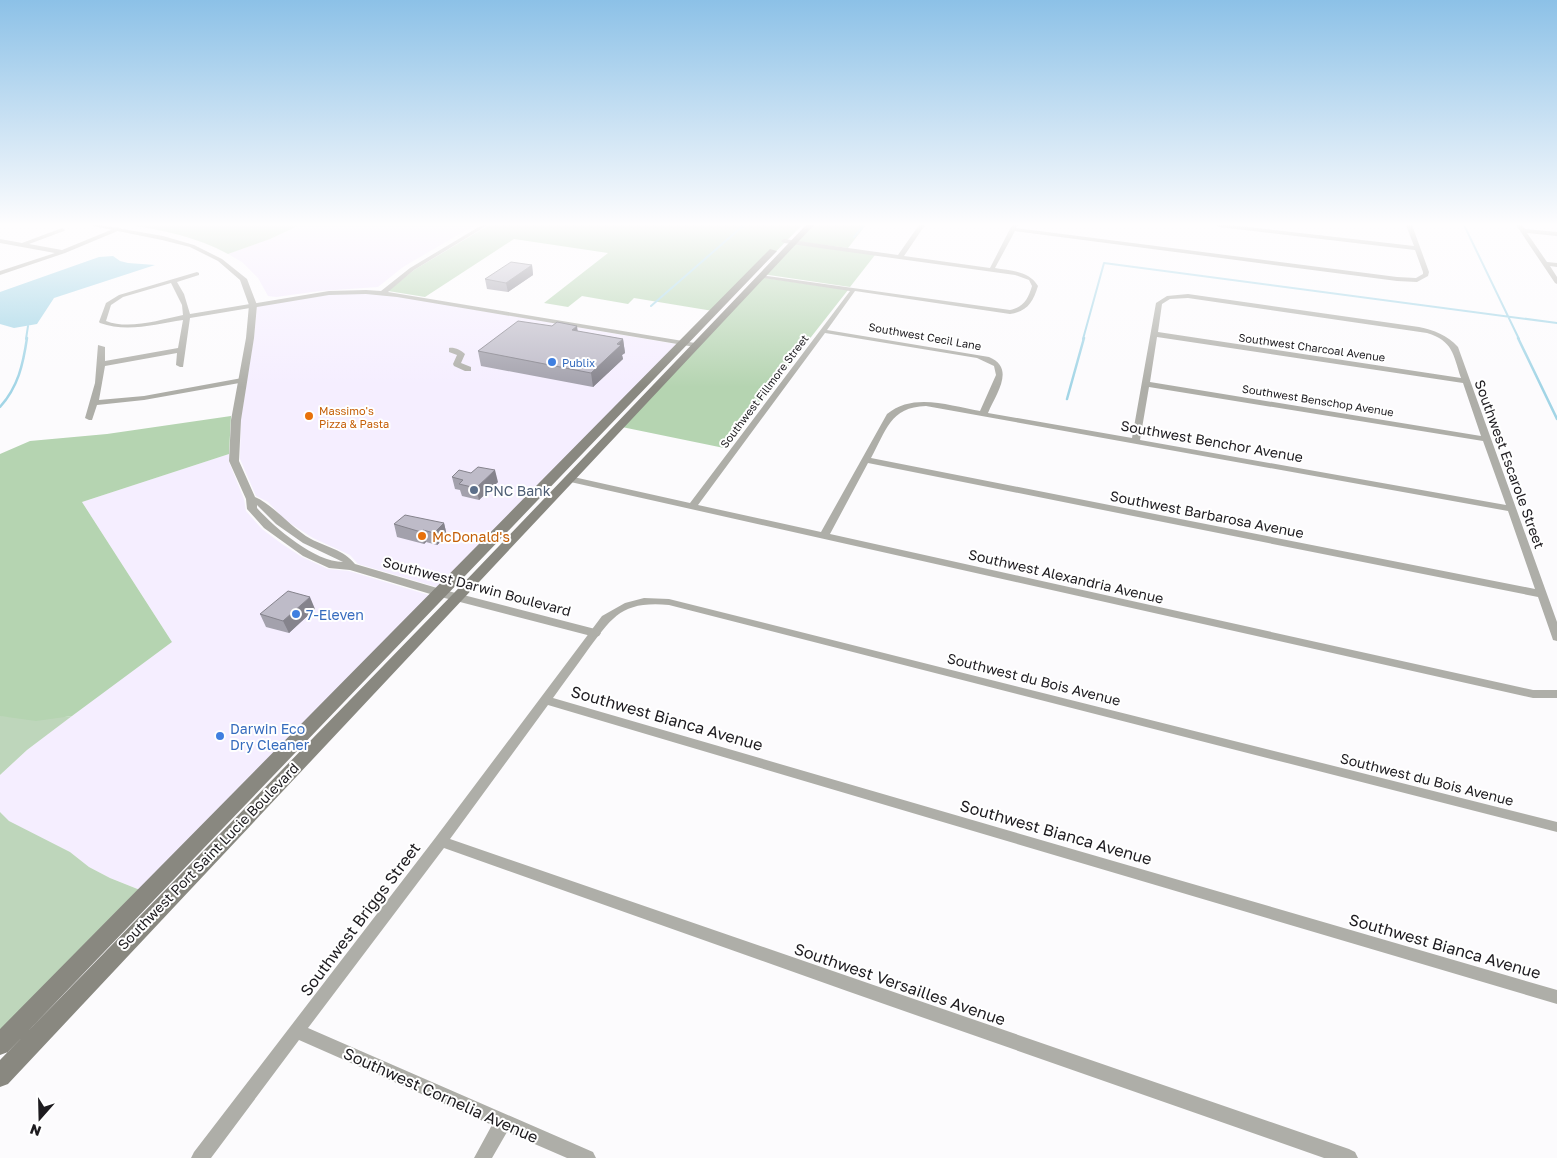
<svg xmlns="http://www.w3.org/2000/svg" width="1557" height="1158" font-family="'Golos Text',sans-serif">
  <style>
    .commercial { fill: #f5eeff }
    .built { fill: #f3e9fd }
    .green { fill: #bed6bb }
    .forest { fill: #b5d4b1 }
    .water { fill: #a2d5e6 }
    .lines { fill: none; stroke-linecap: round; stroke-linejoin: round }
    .stream-far1 { stroke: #a2d5e6; stroke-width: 2 }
    .stream { stroke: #a2d5e6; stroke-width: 2.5 }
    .minor { fill: #aeaea8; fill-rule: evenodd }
    .tertiary { fill: #aeaea8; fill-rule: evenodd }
    .secondary { fill: #898880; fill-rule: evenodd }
    .wall { fill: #a3a1ac }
    .shaded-wall { fill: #85838c }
    .building { fill: #bebbc8; stroke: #85838c }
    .shop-dot { fill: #3f7fe0; stroke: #fff; stroke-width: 2 }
    .food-dot { fill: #e8710a; stroke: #fff; stroke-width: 2 }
    .service-dot { fill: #5c6f8a; stroke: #fff; stroke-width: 2 }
    .labels { text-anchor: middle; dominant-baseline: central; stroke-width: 4; stroke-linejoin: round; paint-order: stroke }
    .far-street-label { font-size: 11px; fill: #1d1b1f; stroke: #fff }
    .far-shop-label { font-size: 11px; fill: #366cbe; stroke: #fff; text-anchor: start }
    .far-food-label { font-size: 11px; fill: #c56008; stroke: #fff; text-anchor: start }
    .street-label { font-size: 14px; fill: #1d1b1f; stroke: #fff }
    .service-label { font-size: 14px; fill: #4e5e75; stroke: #fff; text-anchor: start }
    .food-label { font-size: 14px; fill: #c56008; stroke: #fff; text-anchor: start }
    .shop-label { font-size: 14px; fill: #366cbe; stroke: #fff; text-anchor: start }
    .near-street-label { font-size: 16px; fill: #1d1b1f; stroke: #fff }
  </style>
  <rect width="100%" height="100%" fill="#fcfbfd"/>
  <path class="commercial" d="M364 293 395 296 681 345 440 588 358 564 350 555 313 538 285 520 268 502 256 496 240 459 241 418 254 337 257 306 328 295Z
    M229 454V462L244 499 246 511 262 529 282 544 302 557 328 569 349 571 432 596 184 845 181 846 178 850 140 890 110 878 89 867 70 852 8 821 0 812V775L27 750 94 699 172 642 82 502Z"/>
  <path class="built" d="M300 225H475L403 267 378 287 320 291 276 297 268 296 258 278 242 262 228 254 270 239Z"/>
  <path class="green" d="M129 225H300L270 239 228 254C197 237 163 230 129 225Z
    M0 716 63 717 72 716 27 750 0 775Z
    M0 812 9 821 70 852 89 867 110 878 140 890 0 1034Z"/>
  <path class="forest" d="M489 225H802L754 274 713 311 634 298 628 304 582 296 568 307 544 303 608 253 514 239 425 297 388 291 414 270Z
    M808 225H866L848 248 793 241Z
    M791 243 875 255 850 287 762 274Z
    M759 277 848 290 724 448 617 426Z
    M231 416 229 454 82 502 172 642 72 716 36 721 0 716V454L30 441 107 434Z"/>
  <path class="water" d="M113 256 120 261 128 263 155 265 54 298 37 324 14 328 0 324V292L99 257Z"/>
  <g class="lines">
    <path class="stream-far1" d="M1464 225 1519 339
      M854 237 864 225
      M651 306 744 225
      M26 339 28 326
      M1083 339 1104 263 1557 323"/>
    <path class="stream" d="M1518 338 1557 419
      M1067 399 1084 338
      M0 407C18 387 23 365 27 338"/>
    <path class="minor" d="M482 225H488L414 270 388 292 695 343 699 345 695 347 397 297 366 294 329 295 190 318 183 367H180L176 365 177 353 105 366 99 400 144 396 242 378 246 380 245 382 144 400 97 405 92 420H89L85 418 95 383 98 345 105 347V361L178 348 183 320C156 324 127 333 100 323L99 322 106 303 119 295 197 272 199 273V275L177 282 184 294 190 314 329 291 366 290 381 291 410 268ZM171 283 182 305 183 315C159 320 129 330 106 321L111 305 123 297Z
      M919 225H925L904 256 990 268 1012 225H1018L1016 228 1397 277 1416 278 1423 274V272L1415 250 1219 227 1216 225H1231L1414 246 1406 225H1412L1429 272 1428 276 1417 282 1397 281 1015 231 995 268C1012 271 1029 271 1038 286 1033 302 1028 311 1010 314L855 291 827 330 989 357C1016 368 996 394 988 413L1132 438 1156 303 1167 296 1188 294 1419 327C1434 330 1447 335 1458 347L1557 622V641L1553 640 1552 637 1538 597 868 463 830 534 1533 690H1557V698H1533L566 481 565 479 566 477 569 476 690 503 850 291 763 278 761 277V275L1010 310C1024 307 1028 299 1032 286L1029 280 1015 275 784 243 781 241 784 239 898 255ZM1188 298 1427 333C1453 341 1453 354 1461 378L1158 332 1162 304 1170 299ZM825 333 977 358 994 366 996 375 980 411C950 406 914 392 887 414L821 532 698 505ZM1157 337 1463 383 1481 436 1150 382ZM1149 387 1483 441 1506 505 1140 440ZM926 406 1508 511 1535 589 871 458C886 431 890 407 926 406Z
      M1516 225H1522L1525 229 1557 232V236L1527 233 1547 262 1557 263V267L1550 266 1557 277V284L1555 283Z
      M118 227 121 229 120 230 65 253 0 275V271L55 253 0 243V239L22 243 62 228 65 230 64 231 29 244 62 250Z
      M449 348C454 347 461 350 465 354L461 363 471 367V371H465L454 366 453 364 457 355 449 352Z
      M644 598 669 599 1557 822V832L669 605C622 601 613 616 587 651 576 667 564 682 553 698L1557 990V1004L548 705 450 839 1349 1149 1355 1152 1358 1158H1324L847 991 444 848 308 1028 593 1152 596 1158H567L507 1132 492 1158H474L492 1125 299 1040 211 1158H191L194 1152 436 837 602 616 625 603Z"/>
    <path class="tertiary" d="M88 225H100L163 236 194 245 222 259 247 279 257 305 254 338 241 420 239 461 255 497C275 506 291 528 311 539 326 547 344 550 355 564L444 590 599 630 601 633 599 636 595 637 437 596 350 570 329 568 303 556 264 528 247 509 246 499 229 461 231 420 246 338 249 305 240 280 218 261 190 247 162 240ZM257 505 276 524 303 543 343 562C315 562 275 528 257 508Z"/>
    <path class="secondary" d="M806 225H814L8 1084 0 1087V1060L453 594Z
      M770 249 777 251 8 1052 0 1055V1029Z"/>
  </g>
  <path class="wall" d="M532 265 533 275 508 292 487 289 485 279Z
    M577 331 623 339 625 353 622 355 623 359 593 387 481 366 478 351Z
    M452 477 498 482 479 500 462 496 460 490 455 489Z
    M444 523 447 536 437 545 426 542 424 544 397 537 394 524Z
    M315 609 289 633 266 627 260 614Z"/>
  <path class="shaded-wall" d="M532 265 533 275 508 292 506 283Z
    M577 326 579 340 572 330Z
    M623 339 625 353 622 355 623 359 593 387 591 373Z
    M495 470 498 482 479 500 476 488Z
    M444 523 447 536 437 545 434 533Z
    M423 530 426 542 424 544 421 532Z
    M310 597 315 609 289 633 283 621Z"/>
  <path class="building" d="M511 262 532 265 506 283 485 279Z
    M518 321 552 326 557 322 577 326 572 330 623 339 617 344 621 345 591 373 478 351Z
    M478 467 495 470 476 488 459 484 463 480 452 477 459 470 471 473Z
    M405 515 444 523 434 533 423 530 421 532 394 524Z
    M288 591 310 597 283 621 260 614Z"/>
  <linearGradient id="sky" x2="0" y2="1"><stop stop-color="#8cc1e7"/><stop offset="0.58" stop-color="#fefdfe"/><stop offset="1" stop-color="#fefdfe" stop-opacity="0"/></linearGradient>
  <rect width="1557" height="387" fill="url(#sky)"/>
  <g class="shop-dot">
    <circle cx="552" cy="362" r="5"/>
    <circle cx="296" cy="614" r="5"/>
    <circle cx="220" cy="736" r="5"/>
  </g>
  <g class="food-dot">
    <circle cx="309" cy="416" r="5"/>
    <circle cx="422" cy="536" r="5"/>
  </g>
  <circle class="service-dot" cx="474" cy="490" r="5"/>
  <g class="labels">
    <g class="far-street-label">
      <text transform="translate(925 336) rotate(10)">Southwest Cecil Lane</text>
      <text transform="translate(1312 347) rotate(8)">Southwest Charcoal Avenue</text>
      <text transform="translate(764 391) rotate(-53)">Southwest Fillmore Street</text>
      <text transform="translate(1318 400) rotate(9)">Southwest Benschop Avenue</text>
    </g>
    <g class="far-shop-label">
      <text x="562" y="362">Publix</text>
    </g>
    <g class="far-food-label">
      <text x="319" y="410">Massimo's<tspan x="319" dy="13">Pizza &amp; Pasta</tspan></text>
    </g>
    <g class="street-label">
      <text transform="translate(1212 441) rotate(10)">Southwest Benchor Avenue</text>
      <text transform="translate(1510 464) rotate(70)">Southwest Escarole Street</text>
      <text transform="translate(1207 514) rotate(11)">Southwest Barbarosa Avenue</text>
      <text transform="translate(1066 576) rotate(13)">Southwest Alexandria Avenue</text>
      <text transform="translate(477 586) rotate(15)">Southwest Darwin Boulevard</text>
      <text transform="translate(1034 679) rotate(14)">Southwest du Bois Avenue</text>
      <text transform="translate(1427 779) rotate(14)">Southwest du Bois Avenue</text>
      <text transform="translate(208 856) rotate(-46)">Southwest Port Saint Lucie Boulevard</text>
    </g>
    <g class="service-label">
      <text x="484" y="490">PNC Bank</text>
    </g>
    <g class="food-label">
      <text x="432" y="536">McDonald's</text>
    </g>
    <g class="shop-label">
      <text x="306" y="614">7-Eleven</text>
      <text x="230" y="728">Darwin Eco<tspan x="230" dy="16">Dry Cleaner</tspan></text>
    </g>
    <g class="near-street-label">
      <text transform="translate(667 718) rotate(16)">Southwest Bianca Avenue</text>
      <text transform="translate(1056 832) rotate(16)">Southwest Bianca Avenue</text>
      <text transform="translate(360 919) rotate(-53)">Southwest Briggs Street</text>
      <text transform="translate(1445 946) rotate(16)">Southwest Bianca Avenue</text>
      <text transform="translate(900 984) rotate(19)">Southwest Versailles Avenue</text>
      <text transform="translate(441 1095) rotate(24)">Southwest Cornelia Avenue</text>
    </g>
  </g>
  <g transform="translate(40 1118) rotate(200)" stroke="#ffffff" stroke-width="4" paint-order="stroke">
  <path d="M0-4L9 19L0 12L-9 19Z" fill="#1d1b1f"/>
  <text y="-8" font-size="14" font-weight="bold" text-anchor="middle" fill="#1d1b1f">N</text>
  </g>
</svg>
